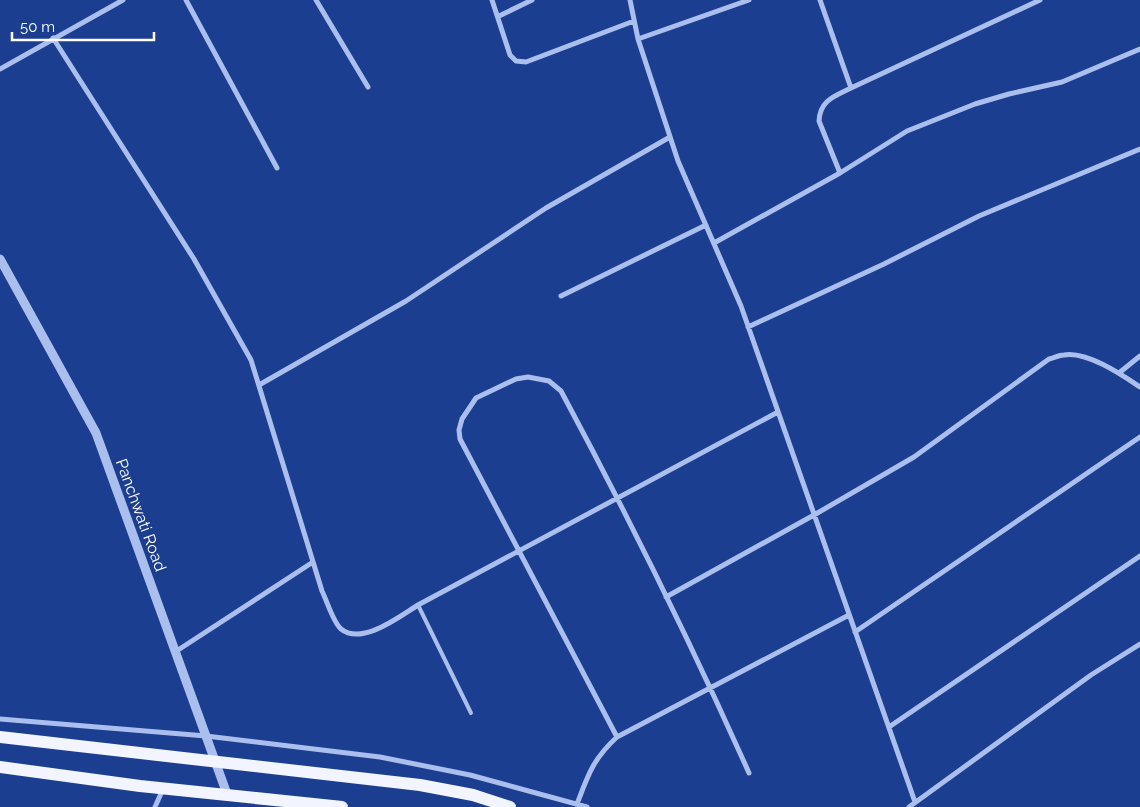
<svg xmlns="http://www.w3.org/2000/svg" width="1140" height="807" font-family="Raleway,sans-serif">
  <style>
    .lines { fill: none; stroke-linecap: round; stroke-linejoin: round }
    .service { stroke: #abbfee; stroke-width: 4 }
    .minor { stroke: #abbfee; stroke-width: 5 }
    .tertiary { stroke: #abbfee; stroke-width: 9 }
    .primary { stroke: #f2f5ff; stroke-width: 12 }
    .labels { text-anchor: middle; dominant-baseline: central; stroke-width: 4.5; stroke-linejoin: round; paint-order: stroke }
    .street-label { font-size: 16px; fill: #fff; stroke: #1c3e90 }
  </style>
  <rect width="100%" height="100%" fill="#1c3e90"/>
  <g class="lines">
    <path class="service" d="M418 605 471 713"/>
    <path class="minor" d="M186 0 277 168
      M316 0 368 87
      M492 0 510 55 516 61 526 62 634 21
      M630 0 638 39 678 161 741 306 915 802
      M820 0 851 88
      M499 16 532 0
      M53 38 194 259 251 360 322 591C327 601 333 622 341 629 362 646 400 616 418 605L778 412
      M638 39 749 0
      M0 69 123 0
      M840 173 819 121C820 100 835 96 851 88L1040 0
      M714 243 840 173 907 131 975 104 1009 94 1062 82 1140 49
      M561 296 706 225
      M748 327 884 264 979 216 1140 149
      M1119 373 1140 356
      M259 385 406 301 546 208 670 137
      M666 597 814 515 914 457 1049 359C1054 358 1059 355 1064 355 1087 351 1122 375 1140 387
      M855 632 1140 437
      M175 652 313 562
      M0 719 206 736 380 757 470 775 587 807
      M889 727 1140 556
      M617 737 460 439 459 430 462 419 476 398 516 379 528 377 549 381 561 391C628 516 691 643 749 773
      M577 804C588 775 593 759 617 737L849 615
      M155 807 163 789
      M909 807 1091 675 1140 644"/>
    <path class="tertiary" d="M0 259 96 433 227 794"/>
    <path class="primary" d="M0 737 420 785 473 795 510 807
      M0 767 140 786 342 807"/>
  </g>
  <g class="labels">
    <g class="street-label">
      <text transform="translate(141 515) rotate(70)">Panchwati Road</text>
    </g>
  </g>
  <path d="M12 32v8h142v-8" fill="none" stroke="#ffffff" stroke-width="2.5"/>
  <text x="20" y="32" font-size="15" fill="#ffffff" stroke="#1c3e90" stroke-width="4" paint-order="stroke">50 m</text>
</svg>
